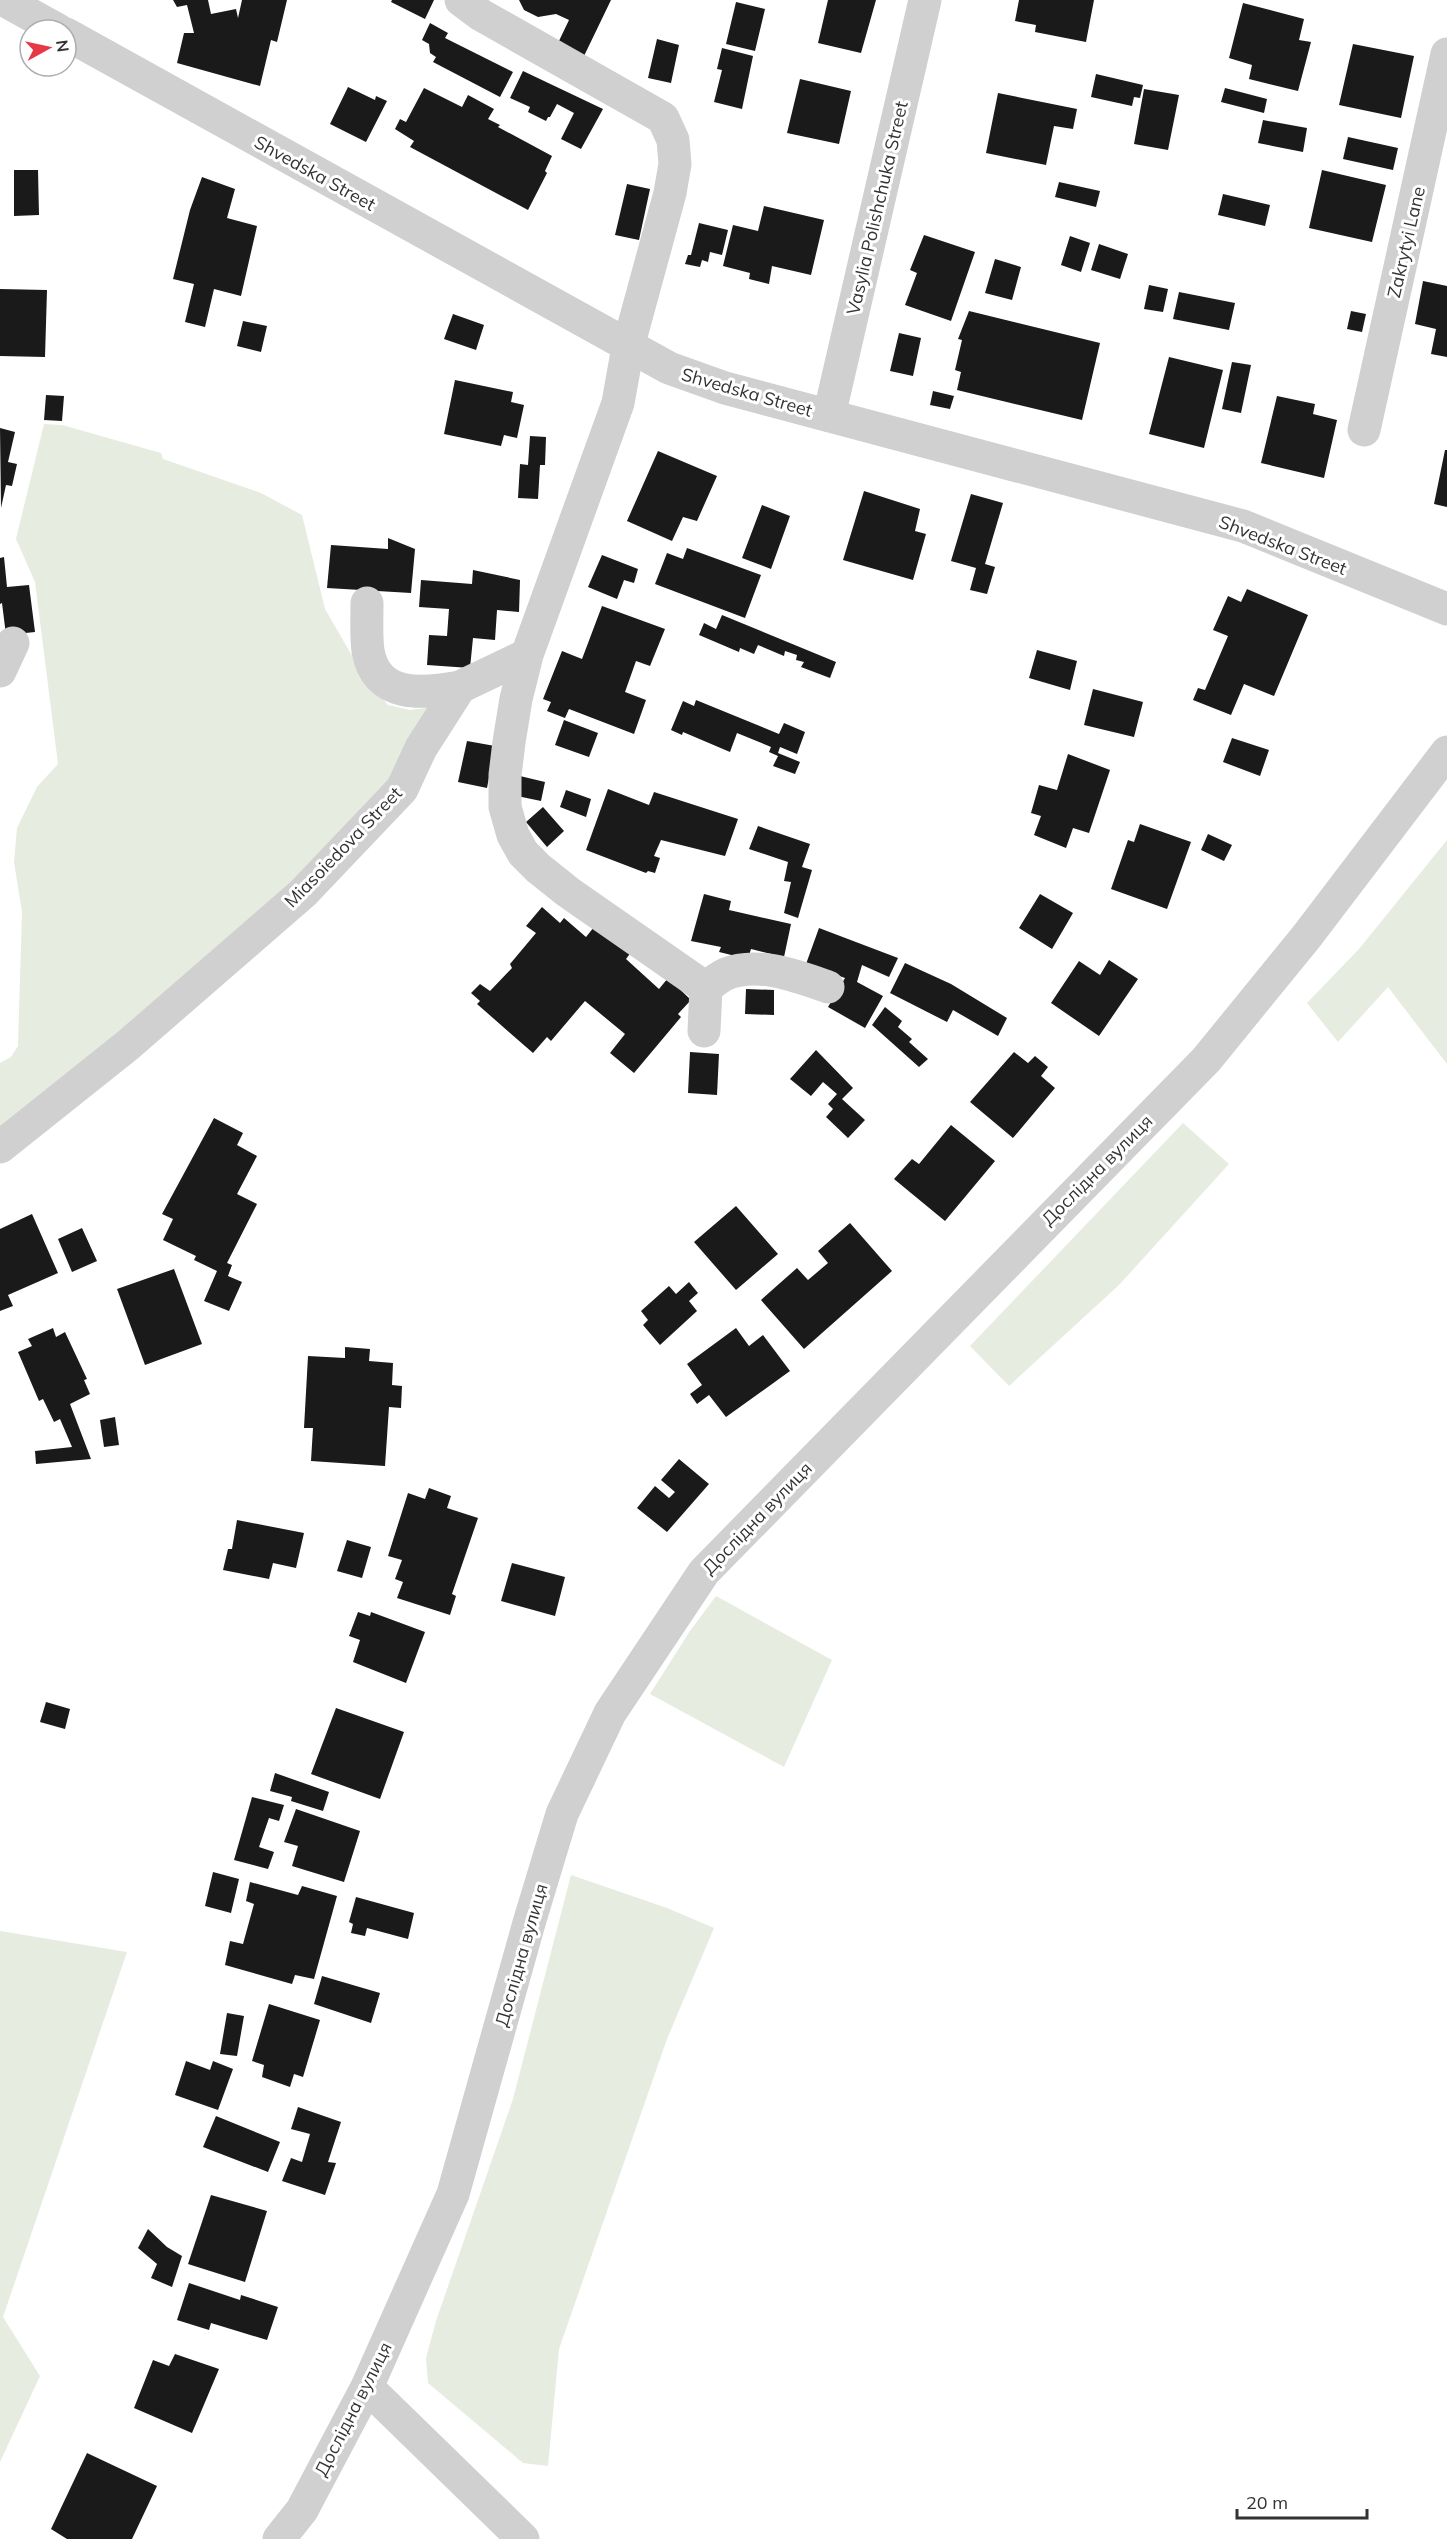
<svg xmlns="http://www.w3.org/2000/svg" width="1447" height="2539" font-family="Mulish,sans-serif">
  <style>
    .green { fill: #e6ecdf }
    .building { fill: #1a1a1a }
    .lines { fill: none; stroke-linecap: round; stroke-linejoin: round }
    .minor { stroke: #d0d0d0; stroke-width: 33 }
    .labels { text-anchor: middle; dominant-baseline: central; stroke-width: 6; stroke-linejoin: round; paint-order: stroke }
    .street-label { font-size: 18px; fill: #333; stroke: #fff }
  </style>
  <rect width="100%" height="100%" fill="#fff"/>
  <path class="green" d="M44 424 62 425 161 453 163 459 261 493 302 515 325 609 362 673 388 705 410 710 433 707 397 779 266 911 0 1129V1063L11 1057 18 1046 22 912 14 862 17 828 37 787 58 764 35 582 16 539Z
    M1447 840V1064L1388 987 1338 1042 1307 1003 1359 949Z
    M1183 1123 1229 1164 1119 1285 1009 1386 970 1346Z
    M716 1596 832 1660 784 1767 650 1694 690 1631Z
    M571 1875 667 1908 714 1928 667 2039 559 2349 548 2466 523 2463 428 2383 426 2358 436 2321 513 2099Z
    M0 1931 127 1952 3 2317 40 2376 0 2462Z"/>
  <path class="building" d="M173 0H208L211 14 236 9 238 18 242 0H287L277 42 271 40 260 86 177 63 184 33H194L187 5 177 7Z
    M392 0H434L425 19 391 2Z
    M519 0H611L584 56 558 43 569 20 556 14 538 17 524 10Z
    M828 0H876L861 53 818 43Z
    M1019 0H1094L1086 42 1035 32 1036 25 1015 21Z
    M736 2 765 9 755 51 726 44Z
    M1243 3 1304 19 1299 40 1311 42 1298 91 1249 79 1252 65 1229 58Z
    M430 23 448 33 445 38 513 72 500 97 433 62 436 57 430 53 429 44 422 40Z
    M657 39 679 45 671 83 648 78Z
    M1353 44 1414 56 1401 118 1339 105Z
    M722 48 753 56 742 109 714 102 722 70 717 69Z
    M523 71 603 109 581 149 561 139 574 113 557 104 550 117H548L546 121 528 112 530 107 510 98Z
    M1096 74 1143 85 1140 98 1134 97 1132 106 1091 97Z
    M800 79 851 91 839 144 787 133Z
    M348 87 375 100 376 96 387 101 366 142 330 124Z
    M424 88 462 107 468 95 494 109 488 119 500 125 498 127 552 156 545 171 547 173 528 210 410 147 414 141 395 129 400 119 406 122Z
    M1225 88 1267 99 1264 113 1221 102Z
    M1144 89 1179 95 1168 150 1134 144Z
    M998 93 1077 109 1073 129 1054 126 1046 165 986 153Z
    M1263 120 1307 128 1303 152 1258 143Z
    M1348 137 1398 148 1393 170 1343 159Z
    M14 170H38L39 215 14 216Z
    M1322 170 1386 185 1372 242 1309 228Z
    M202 177 235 189 227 218 257 226 241 296 214 289 205 327 185 322 194 284 173 279 190 210Z
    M1059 182 1100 191 1096 207 1055 197Z
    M627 184 650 189 639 240 615 235Z
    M1223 194 1270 205 1265 226 1218 215Z
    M764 206 824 220 811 275 772 266 769 284 749 279 750 273 723 266 733 225 758 231Z
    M699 223 728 230 722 255 710 252 708 262 702 260 700 267 685 264 688 255H691Z
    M924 235 975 252 951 321 905 305 917 273 910 270Z
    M1070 236 1090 243 1081 272 1061 265Z
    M1099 244 1128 254 1120 279 1091 270Z
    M995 259 1021 267 1012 300 985 293Z
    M1423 281 1447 286V357L1431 354 1436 329 1415 324Z
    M1149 285 1168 289 1163 312 1144 309Z
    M0 289 47 290 45 357 0 356Z
    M1179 292 1235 303 1229 330 1173 319Z
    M969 311 1100 343 1082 420 957 390 961 372 955 370 962 340 958 339Z
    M1351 311 1366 314 1362 332 1347 329Z
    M453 314 484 325 476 350 444 339Z
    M243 321 267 326 261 352 237 346Z
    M899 333 921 338 913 376 890 371Z
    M1169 357 1223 370 1204 448 1149 434Z
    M1232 362 1251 365 1241 413 1222 409Z
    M455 380 513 392 511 402 524 405 517 438 504 435 501 446 444 434Z
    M933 391 954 396 950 409 930 405Z
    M46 395 64 396 62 421 44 420Z
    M1277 396 1315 404 1313 414 1337 420 1324 478 1261 463Z
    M0 428 15 432 8 462 17 464 12 486 6 485 1 508Z
    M530 436 546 437 545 465H540L538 499 518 498 520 464 528 465Z
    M1445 450H1447V507L1434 504Z
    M658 451 717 476 697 521 683 517 672 541 627 521Z
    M864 491 920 509 915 531 926 534 913 580 843 560Z
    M971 494 1003 503 985 564 995 567 987 594 970 590 976 568 951 561Z
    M762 505 790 516 771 569 742 558Z
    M388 538 415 549 411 593 327 588 331 545 388 549Z
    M687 548 761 575 745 618 655 584 667 553 683 559Z
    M602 555 638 569 634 583 624 580 617 599 588 587Z
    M4 557 7 587 29 585 35 632 6 635 2 603 0 604V558Z
    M473 570 520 580 519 612 497 610 495 640 473 638 470 668 427 665 429 635 447 636 449 609 419 607 421 580 472 584Z
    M1247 589 1308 615 1274 696 1244 684 1231 715 1193 700 1198 688 1205 690 1228 636 1213 630 1228 596 1241 602Z
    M602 606 665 629 650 666 636 661 625 692 646 700 634 734 569 709 565 718 547 711 551 702 543 699 562 651 582 659Z
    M722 615 836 662 830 678 801 667 804 662 796 660 797 655 785 651 784 656 758 645 754 654 740 648 739 652 699 635 704 623 716 629Z
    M1037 650 1077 661 1070 690 1029 678Z
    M1093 689 1143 702 1134 737 1084 725Z
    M696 700 779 734 784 723 805 732 797 754 780 747 778 753 800 762 795 774 773 766 778 756 769 752 771 747 737 733 730 752 683 732 682 735 671 730 683 701 694 706Z
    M564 720 598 733 589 757 555 745Z
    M1232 738 1269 750 1260 776 1223 762Z
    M467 741 495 746 487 788 458 782Z
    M1068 754 1110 770 1089 833 1073 828 1066 848 1034 835 1041 816 1031 813 1039 785 1057 790Z
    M520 776 545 782 541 801 517 796Z
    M608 789 649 805 654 792 738 819 725 856 661 840 654 856 660 858 655 873 648 871 646 873 586 850Z
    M566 790 591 799 586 817 560 807Z
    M543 807 564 831 547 847 526 822Z
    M1140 824 1191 842 1167 909 1111 889 1128 840 1134 842Z
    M758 826 810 844 802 867 812 870 798 918 784 913 791 882 784 881 788 862 749 849Z
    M1208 834 1232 845 1224 861 1201 850Z
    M704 894 731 901 729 910 791 924 784 957 751 949 748 959 719 952 721 947 691 941Z
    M1040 894 1073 913 1052 949 1019 928Z
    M542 907 560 923 564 918 586 937 598 922 632 951 626 959 659 989 668 978 691 1000 678 1014 681 1017 634 1073 610 1053 625 1034 585 1001 551 1041 547 1037 533 1053 477 1004 480 1001 471 993 480 984 490 991 512 968 510 964 536 933 526 926Z
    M819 928 898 958 889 977 862 965 857 982 883 996 865 1028 828 1007 845 978 806 964Z
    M1109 960 1138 979 1099 1036 1051 1003 1079 961 1100 975Z
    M905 963 951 984 1007 1018 998 1036 953 1010 947 1022 890 993Z
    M746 989 774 990V1015L745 1014Z
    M885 1007 902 1021 898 1027 912 1039 909 1042 928 1059 919 1067 872 1025Z
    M816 1050 853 1088 842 1099 865 1120 848 1138 826 1117 833 1109 828 1104 837 1094 823 1082 811 1096 790 1079Z
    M690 1052 719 1054 717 1095 688 1093Z
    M1014 1052 1028 1063 1035 1056 1048 1067 1041 1076 1055 1088 1013 1138 970 1102Z
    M214 1118 243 1133 237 1145 257 1156 237 1194 257 1204 227 1263 232 1265 228 1276 242 1282 229 1311 204 1301 217 1271 194 1260 196 1256 163 1240 173 1219 162 1214Z
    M951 1125 995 1161 945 1221 894 1179 912 1159 919 1164Z
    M736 1206 778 1254 736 1290 694 1242Z
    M32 1214 58 1273 8 1295 13 1306 0 1311V1229Z
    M850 1223 892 1271 804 1349 761 1300 797 1268 808 1280 828 1263 818 1251Z
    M82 1228 97 1261 72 1272 58 1239Z
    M174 1269 202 1344 145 1365 117 1289Z
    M689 1282 698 1293 689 1301 697 1311 660 1345 643 1325 648 1320 641 1311 669 1286 676 1294Z
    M53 1328 56 1337 65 1332 87 1379 84 1380 90 1394 70 1404 91 1459 36 1464 35 1451 72 1447 60 1419 54 1422 43 1399 39 1401 18 1352 32 1346 28 1339Z
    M736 1328 749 1346 763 1335 790 1371 726 1417 709 1395 697 1404 690 1394 702 1385 687 1364Z
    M345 1347 370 1349 369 1361 393 1363 392 1385 402 1386 401 1408 389 1407 385 1466 311 1461 313 1428H304L308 1356 345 1358Z
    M115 1417 119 1445 104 1447 100 1420Z
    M679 1459 709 1484 667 1532 637 1508 655 1486 669 1498 675 1492 661 1480Z
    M429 1488 451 1496 447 1508 478 1518 452 1594 456 1596 450 1615 397 1598 403 1582 395 1579 402 1560 388 1556 408 1493 425 1499Z
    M237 1520 304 1533 296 1568 273 1563 269 1579 223 1570 228 1549H232Z
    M347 1540 371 1547 362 1578 337 1571Z
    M512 1563 565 1577 555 1616 501 1601Z
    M358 1612 370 1616 371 1612 425 1632 406 1683 353 1662 360 1640 349 1636Z
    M46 1702 70 1709 65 1729 40 1722Z
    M336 1708 404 1732 380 1799 311 1774Z
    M275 1773 329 1792 323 1811 291 1801 292 1797 270 1791Z
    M252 1797 284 1805 279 1821 269 1818 259 1847 274 1852 268 1869 234 1860Z
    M296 1809 360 1831 344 1882 292 1866 298 1846 284 1842Z
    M213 1872 239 1879 231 1913 205 1906Z
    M250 1882 298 1895 302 1886 337 1896 314 1979 295 1975 292 1984 225 1965 230 1941 243 1944 254 1904 246 1901Z
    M356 1897 414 1913 408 1939 367 1928 365 1936 351 1933 353 1924 349 1922Z
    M322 1976 380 1993 371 2023 314 2004Z
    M269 2004 320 2020 303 2077 294 2074 290 2087 262 2077 264 2065 252 2061Z
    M227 2013 244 2016 237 2056 220 2054Z
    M186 2061 210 2070 213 2061 233 2069 218 2110 175 2095Z
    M298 2107 341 2122 328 2162 336 2163 325 2195 282 2181 291 2158 302 2162 310 2134 291 2129Z
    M216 2116 280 2142 268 2172 203 2147Z
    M211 2195 267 2211 245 2282 188 2264Z
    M148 2229 167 2247 182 2256 172 2287 151 2278 157 2264 138 2248Z
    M189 2283 240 2300 241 2295 278 2307 267 2340 211 2323 209 2330 177 2320Z
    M175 2354 219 2369 192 2433 134 2408 153 2360 169 2366Z
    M87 2453 157 2486 132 2539H67L51 2529Z"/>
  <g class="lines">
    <path class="minor" d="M4 0 58 30
      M461 0 481 15 663 118 673 140 675 164 670 193 628 347 618 403 527 655 516 699 509 742 505 775V807L513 835 523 853 538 868 568 892 706 988C712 983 719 977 726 974 758 961 797 976 828 987
      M66 34 669 368 725 388 1243 526 1447 609
      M829 416 925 0
      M1364 430 1447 54
      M367 603C367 619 366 636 368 651 377 699 423 694 460 687
      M0 671 13 643
      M704 1031 706 988
      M0 1147 128 1045 303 893 402 789 421 748 460 687 527 655
      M367 2387 523 2539
      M279 2539 302 2510 367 2387 453 2194 529 1923 562 1814 610 1713 704 1572 1206 1060 1307 936 1447 752"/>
  </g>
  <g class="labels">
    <g class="street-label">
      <text transform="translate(315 173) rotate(29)">Shvedska Street</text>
      <text transform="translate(877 208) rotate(-77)">Vasylia Polishchuka Street</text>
      <text transform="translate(1406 242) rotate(-77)">Zakrytyi Lane</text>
      <text transform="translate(747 392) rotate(16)">Shvedska Street</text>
      <text transform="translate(1283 545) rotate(21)">Shvedska Street</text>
      <text transform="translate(343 847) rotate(-46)">Miasoiedova Street</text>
      <text transform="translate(1097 1170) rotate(-45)">Дослідна вулиця</text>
      <text transform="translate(757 1518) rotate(-46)">Дослідна вулиця</text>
      <text transform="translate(521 1955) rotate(-74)">Дослідна вулиця</text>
      <text transform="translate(353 2409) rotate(-63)">Дослідна вулиця</text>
    </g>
  </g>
  <g transform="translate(48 48) rotate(82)"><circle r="28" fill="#ffffff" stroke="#adadad" stroke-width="1.5"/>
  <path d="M0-4.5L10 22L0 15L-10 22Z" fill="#e63946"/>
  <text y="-9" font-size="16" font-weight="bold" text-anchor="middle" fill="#333333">N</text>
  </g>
  <path d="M1237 2509v9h130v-9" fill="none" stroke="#333333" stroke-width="3"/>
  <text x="1246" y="2509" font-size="18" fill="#333333" stroke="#ffffff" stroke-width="4.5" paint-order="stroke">20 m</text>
</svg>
